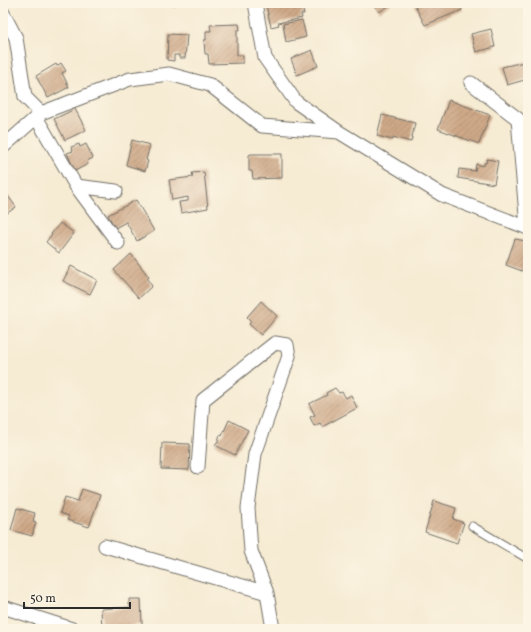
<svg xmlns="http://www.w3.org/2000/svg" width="531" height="632" font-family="Vollkorn,serif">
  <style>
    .building { fill: url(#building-hatch) }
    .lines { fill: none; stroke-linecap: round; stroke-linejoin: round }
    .lane-casing { stroke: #726e66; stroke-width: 9 }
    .street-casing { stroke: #726e66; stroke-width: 15 }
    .lane { stroke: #fff; stroke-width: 7 }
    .street { stroke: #fff; stroke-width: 13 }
  </style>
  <defs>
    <pattern id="building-hatch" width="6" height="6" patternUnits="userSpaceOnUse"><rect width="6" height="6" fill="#cfa988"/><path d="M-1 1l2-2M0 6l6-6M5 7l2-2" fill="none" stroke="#a88a6f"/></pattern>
  </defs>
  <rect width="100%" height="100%" fill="#fcf5e5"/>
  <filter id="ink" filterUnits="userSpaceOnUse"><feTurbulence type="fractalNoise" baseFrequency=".025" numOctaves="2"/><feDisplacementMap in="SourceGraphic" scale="8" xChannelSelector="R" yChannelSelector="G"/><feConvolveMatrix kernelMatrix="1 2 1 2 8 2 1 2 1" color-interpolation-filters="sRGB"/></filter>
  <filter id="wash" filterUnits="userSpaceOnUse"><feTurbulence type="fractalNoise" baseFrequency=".012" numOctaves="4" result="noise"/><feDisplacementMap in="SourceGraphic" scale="16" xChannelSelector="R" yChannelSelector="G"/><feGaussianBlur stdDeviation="0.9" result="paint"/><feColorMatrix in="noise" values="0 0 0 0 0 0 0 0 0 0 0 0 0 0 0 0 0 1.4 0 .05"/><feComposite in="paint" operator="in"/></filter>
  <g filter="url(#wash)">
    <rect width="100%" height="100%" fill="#f6ebd3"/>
    <g id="blocks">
      <path class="building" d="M168 3H188V4L168 5Z
        M276 3H298L299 8 302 7 304 14H301L302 18 278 23 279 25 271 27 266 5Z
        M373 3H393L379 12Z
        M421 3 422 4 425 3H459L462 10 425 25 415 6Z
        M302 20 306 37 286 42 283 24Z
        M239 24 240 30H237V55H243V63L209 64 208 54H205L204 40H206V31H211L210 25Z
        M491 29 495 47 476 52 471 34Z
        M168 34 187 35 185 58H179V55H174V61L167 60Z
        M312 50 318 66 297 75 291 59Z
        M528 61V79L507 85 502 67Z
        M61 63 66 71 62 73 69 87 48 98 36 76 56 64 57 66Z
        M449 100 490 115 479 144 438 129Z
        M75 109 86 130 65 140 54 119Z
        M382 115 415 123 411 142 393 137V140L377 136Z
        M132 140 150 145 146 160 148 161 145 171 126 165Z
        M79 144 80 147 86 144 93 158 87 161 88 164 75 171 67 153 73 151 71 147Z
        M251 154H282V178L253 179 252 171H249V155Z
        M487 159 498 161 494 184 458 178 459 169 475 171 476 164 484 166V163H486Z
        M204 172 208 208 181 213 179 202 188 201V197L172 200 169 180 193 177 192 173Z
        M3 189 16 207 3 216Z
        M136 200 154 231 137 241 126 222 115 228 108 215Z
        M60 223 74 233 59 253 46 242 52 234H51Z
        M515 239 526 241 525 248 528 250V253L522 271 506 265Z
        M131 254 149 277 147 279 152 286 139 298 114 270Z
        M71 266 97 280 90 294 63 281Z
        M261 301 277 316 261 335 249 324 251 321 247 317Z
        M335 388 339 393 342 392 346 398 351 395 357 408 322 427 320 423 314 426 310 417 315 415 309 404 327 395 326 393Z
        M229 420 248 430 235 455 215 445 217 442H218V440L220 435 222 436Z
        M162 443 190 444 189 470 161 469Z
        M82 489 100 495 89 527 67 520 69 516 60 513 65 497 78 501Z
        M434 501 456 508 453 519 464 523 457 543 425 532Z
        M17 508 35 513 33 521 36 522 32 536 11 530Z
        M129 599H141L142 625 121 626V629H102L101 609 131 607V605H129Z"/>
    </g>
  </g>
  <g filter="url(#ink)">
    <use href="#blocks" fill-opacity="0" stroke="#726e66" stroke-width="1"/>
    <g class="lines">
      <defs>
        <path id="lane" d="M472 526 528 559"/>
        <path id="street" d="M255 3 265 58 296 102 339 132 442 195 528 228
          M3 13 16 38 25 97 41 113
          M471 83 518 119 527 228
          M36 117 76 186 116 191
          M3 147 41 113 130 79 169 74 210 85 262 126 339 132
          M76 186 118 243
          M198 467 203 400 275 343 287 345 289 356 255 454 248 508 251 551 267 593 273 629
          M105 546 267 593
          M3 607 72 629"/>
      </defs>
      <use href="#lane" class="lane-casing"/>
      <use href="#street" class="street-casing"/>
      <use href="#lane" class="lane"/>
      <use href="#street" class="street"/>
    </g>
  </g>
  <rect width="531" height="632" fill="none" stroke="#fcf5e5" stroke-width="16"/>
  <path d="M24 602v6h106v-6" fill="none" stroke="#2b2b2b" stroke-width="2"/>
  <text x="30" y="602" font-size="12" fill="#2b2b2b" stroke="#fcf5e5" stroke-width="3" paint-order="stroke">50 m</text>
</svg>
